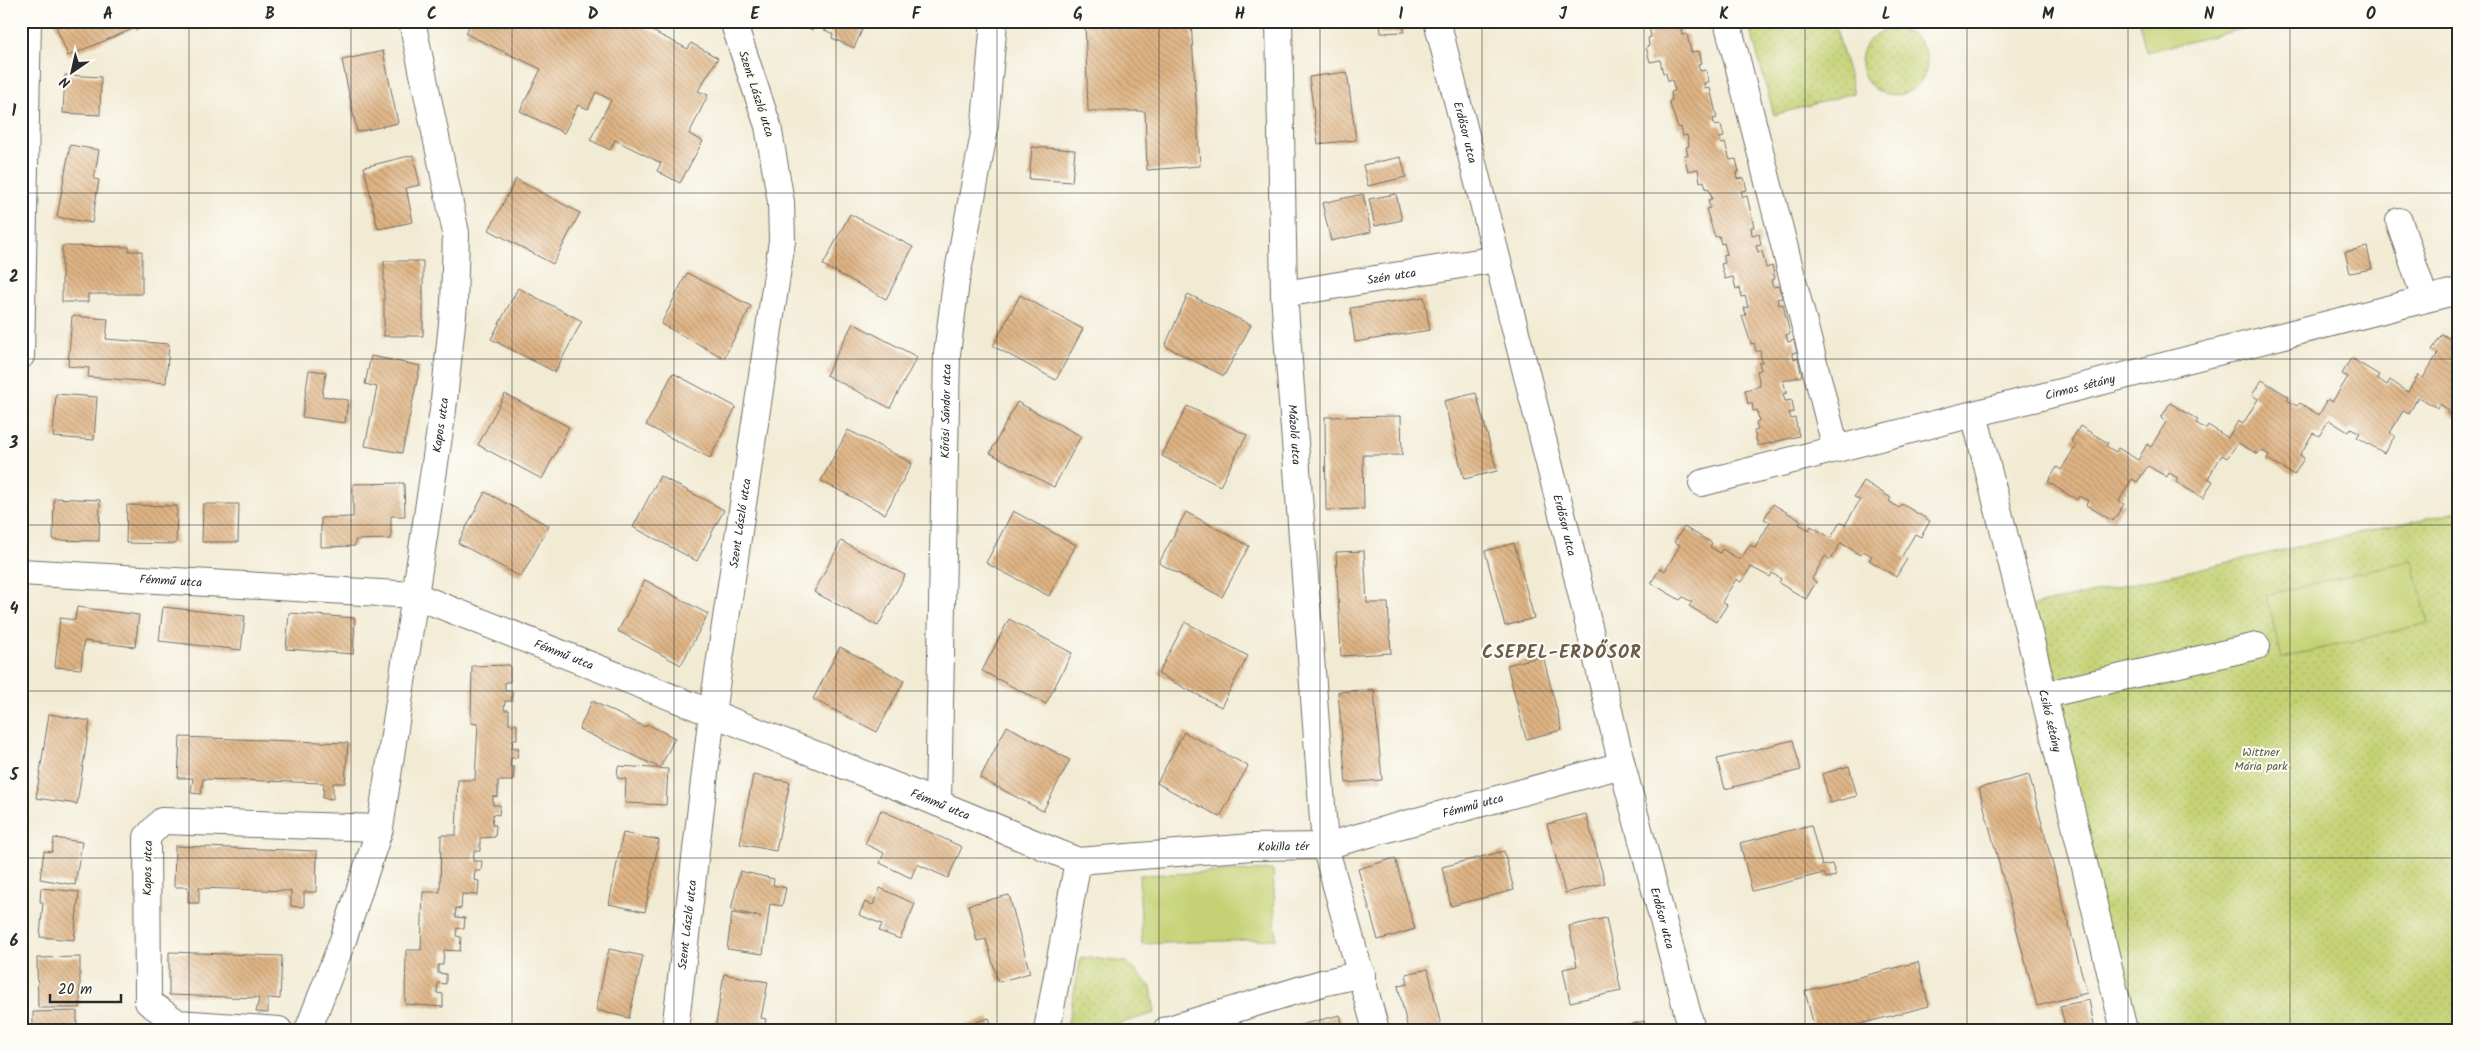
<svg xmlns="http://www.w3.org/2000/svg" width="2479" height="1051" font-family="Kalam,sans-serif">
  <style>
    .park { fill: url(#park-dots); stroke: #787e50 }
    .pitch { fill: #c4d274; stroke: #787e50 }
    .building { fill: url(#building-back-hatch) }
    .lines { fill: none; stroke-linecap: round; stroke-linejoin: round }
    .minor-casing { stroke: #716e66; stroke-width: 28 }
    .minor { stroke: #fff; stroke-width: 26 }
    .grid { fill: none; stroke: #2b2b2b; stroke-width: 1; stroke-opacity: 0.55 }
    .labels { text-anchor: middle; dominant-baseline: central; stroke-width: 4; stroke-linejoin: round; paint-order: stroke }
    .street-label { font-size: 12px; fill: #2b2b2b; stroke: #fdfcf7 }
    .park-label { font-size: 12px; fill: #595d41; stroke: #fdfcf7 }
    .district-label { font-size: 18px; font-weight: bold; letter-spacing: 1px; fill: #6a5b4a; stroke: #fdfcf7 }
    .neatline { fill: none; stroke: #2b2b2b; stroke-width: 2 }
    .grid-label { font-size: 16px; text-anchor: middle; font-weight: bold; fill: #2b2b2b }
  </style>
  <defs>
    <pattern id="park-dots" width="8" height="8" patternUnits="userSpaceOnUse" patternTransform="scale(1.25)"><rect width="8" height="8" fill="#c4d274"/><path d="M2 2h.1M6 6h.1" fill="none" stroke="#a9b465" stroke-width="1.8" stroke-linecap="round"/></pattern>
    <pattern id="building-back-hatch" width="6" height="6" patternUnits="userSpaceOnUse" patternTransform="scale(1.25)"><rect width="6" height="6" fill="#dfb484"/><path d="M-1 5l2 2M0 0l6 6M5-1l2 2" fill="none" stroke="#b5936c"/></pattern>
  </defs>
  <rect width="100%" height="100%" fill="#fdfcf7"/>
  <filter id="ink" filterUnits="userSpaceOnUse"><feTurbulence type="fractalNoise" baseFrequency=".02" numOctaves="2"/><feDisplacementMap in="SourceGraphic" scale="10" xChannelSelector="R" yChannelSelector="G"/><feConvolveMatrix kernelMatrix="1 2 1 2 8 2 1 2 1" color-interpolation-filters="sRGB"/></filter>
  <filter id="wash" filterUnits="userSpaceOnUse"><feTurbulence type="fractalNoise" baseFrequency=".0096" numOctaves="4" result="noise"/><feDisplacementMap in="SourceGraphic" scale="20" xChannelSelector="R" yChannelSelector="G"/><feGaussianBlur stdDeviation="1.12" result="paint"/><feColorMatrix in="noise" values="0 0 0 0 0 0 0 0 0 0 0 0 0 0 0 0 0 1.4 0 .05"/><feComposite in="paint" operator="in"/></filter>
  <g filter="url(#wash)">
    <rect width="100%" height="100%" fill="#f2ebd4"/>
    <path class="park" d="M1748 21H1834L1854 93 1774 115Z
      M1861 62a33 33 0 1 1 66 0a33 33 0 1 1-66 0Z
      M2458 511V916L2453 924 2458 947V1030H2124L2023 608Z
      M1081 957 1127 962 1151 987 1155 1013 1098 1030H1069L1067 1028Z"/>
    <path class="pitch" d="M2139 21H2276L2146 52Z
      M2412 560 2428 623 2282 658 2266 595Z
      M1273 870 1276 939 1142 944 1139 875Z"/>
    <g id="blocks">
      <path class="building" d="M54 21H158L136 30 135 28 68 56Z
        M471 21H642V26L688 49 691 43 718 58 698 91 708 95 689 134 703 141 680 183 657 171 661 163 615 140 610 150 590 140 611 100 596 92 588 109 578 105 564 133 520 111 541 69 466 34Z
        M796 21H866L854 48 832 38 833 34 814 25 812 30Z
        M1085 21H1191L1200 166 1147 170 1145 111H1088Z
        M1380 21H1403L1404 32 1381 33Z
        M1644 21H1685L1686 28 1681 29 1682 35 1687 34 1691 52 1699 51 1702 63 1698 64 1700 71 1706 70 1709 82 1704 83 1705 89 1710 88 1717 118 1713 119 1715 126 1721 125 1724 137 1719 138 1721 144 1725 143 1730 160 1736 159 1739 172H1736L1737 179 1744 178 1747 190 1741 191 1743 197 1747 196 1754 227H1751L1752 235 1759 233 1761 245 1756 246 1758 252 1762 251 1766 268 1772 266 1775 279 1771 280 1773 287 1779 286 1782 298 1777 299 1779 305 1783 304 1790 334 1786 335 1788 342 1794 340 1797 352 1792 353 1794 359 1798 358 1802 376 1783 381 1787 393 1783 394 1785 401 1792 400 1794 412 1789 413 1791 419 1795 418 1799 436 1758 446 1754 431 1758 430 1756 422 1759 421 1757 410 1753 411 1752 403 1748 404 1745 390 1760 386 1757 371 1761 370 1759 363 1762 362 1760 351H1756L1754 343 1751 344 1742 316 1746 315 1744 308 1748 307 1745 296 1742 297 1740 288 1736 289 1733 277 1725 279 1721 264 1725 263 1723 255 1727 254 1724 243 1721 244 1719 236 1715 237 1706 209 1710 208 1708 200 1712 199 1709 188 1706 189 1704 181 1700 182 1698 169 1688 171 1684 155H1688L1686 147 1689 146 1687 135 1683 136 1681 127 1678 128 1669 101 1672 100 1671 92 1675 91 1672 80 1668 81 1666 73H1663L1660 60 1650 62 1646 47 1649 46 1648 38 1651 37 1649 26 1645 27Z
        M383 51 398 123 357 132 342 60Z
        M1347 72 1356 140 1318 144 1309 77Z
        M65 75 101 77 100 115 63 113Z
        M70 145 99 150 94 179 99 180 92 223 57 217Z
        M1032 147 1075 150 1072 182 1029 179Z
        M413 155 420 185 406 188 413 222 378 229 364 167Z
        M1401 157 1406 177 1368 186 1363 165Z
        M516 179 580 213 553 264 489 230Z
        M1363 194 1371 232 1331 241 1322 203Z
        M1396 194 1402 220 1375 226 1369 199Z
        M850 214 913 247 886 299 823 265Z
        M62 246 129 247V251H142V294H88V302H62Z
        M2367 247 2372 269 2350 273 2345 252Z
        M384 261H423V336H384Z
        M687 273 751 306 724 358 661 324Z
        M518 288 582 321 555 372 491 339Z
        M1188 294 1251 325 1224 376 1165 346Z
        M1020 295 1083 329 1056 380 993 346Z
        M1424 297 1430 330 1355 342 1350 308Z
        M72 316 108 319 106 339 169 344 166 383 88 377 89 368 68 366Z
        M853 323 917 357 890 408 826 375Z
        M2442 334 2458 344V420L2447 413 2449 410 2440 404 2438 408 2418 397 2409 414 2403 411 2390 433 2395 436 2384 453 2357 437 2360 433 2351 428 2348 432 2329 420 2319 436 2313 433 2300 455 2304 458 2294 475 2267 459 2269 455 2261 450 2258 454 2238 443 2227 458 2222 455 2208 478 2213 481 2203 498 2176 482 2178 478 2169 473 2167 477 2148 466 2137 482 2132 479 2119 501 2124 504 2113 521 2086 505 2088 501 2079 496 2077 500 2048 482 2057 467 2061 470 2076 445 2071 441 2080 426 2108 443 2106 446 2116 452 2118 448 2138 460 2147 444 2151 447 2166 422 2161 418 2170 403 2198 420 2196 423 2206 429 2208 425 2228 438 2238 421 2243 424 2258 399 2252 395 2262 380 2289 397 2287 400 2297 406 2300 403 2319 415 2328 399 2332 402 2348 377 2342 374 2351 358 2379 375 2377 378 2387 385 2390 380 2408 392 2418 375 2423 378 2438 353 2432 350Z
        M371 356 420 366 402 453 365 446 377 387 365 384Z
        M309 370 326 372 322 396 348 400 345 423 302 417Z
        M673 373 736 407 710 458 646 425Z
        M1476 393 1497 471 1464 479 1444 401Z
        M56 394 97 397 94 440 53 437Z
        M505 394 569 427 542 479 478 445Z
        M1017 402 1081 436 1054 487 990 453Z
        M1187 406 1247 435 1220 486 1162 456Z
        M1401 416 1402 455H1363L1364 509 1326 510 1325 417Z
        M848 430 912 463 885 514 821 481Z
        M660 476 724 510 697 561 633 527Z
        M1864 481 1891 498 1889 501 1899 508 1902 504 1930 521 1921 537 1915 534 1902 556 1907 559 1896 577 1869 560 1872 556 1863 551 1860 555 1841 543 1830 560 1825 556 1812 579 1816 582 1806 599 1779 583 1781 579 1772 573 1770 577 1751 567 1741 582 1736 579 1722 602 1727 605 1716 622 1689 606 1692 602 1683 597 1680 600 1651 583 1660 568 1665 571 1680 545 1674 542 1684 527 1712 543 1710 547 1720 553 1722 549 1740 560 1750 545 1755 548 1770 522 1764 519 1773 504 1801 521 1799 524 1809 530 1811 526 1831 538 1840 522 1845 525 1860 500 1854 497Z
        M404 483 405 516H391V539L355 540V546L321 547V518L353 517V484Z
        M485 492 549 526 521 577 458 543Z
        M54 498 100 500 99 541 53 540Z
        M203 504H239L238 542H202Z
        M127 505 177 506 176 544 126 543Z
        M1013 511 1076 545 1049 596 986 563Z
        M1186 512 1249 546 1222 597 1159 563Z
        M841 541 905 575 878 626 814 592Z
        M1514 543 1534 618 1505 626 1485 551Z
        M1364 551 1367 603H1388L1391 653 1341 656 1336 552Z
        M645 580 708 614 681 665 618 631Z
        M77 607 139 615 135 647 84 641 81 669 55 667 60 618 75 620Z
        M163 607 245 616 241 650 159 641Z
        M289 613 355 618 353 654 286 649Z
        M1009 619 1072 653 1046 704 982 671Z
        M1185 622 1248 656 1221 707 1158 674Z
        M840 647 904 681 877 732 813 699Z
        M1543 656 1562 730 1526 739 1507 665Z
        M510 665V682H505V691H512V701H505L504 710H509V724L517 725V739H513L512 748H519L517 758H511L510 767H514L513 781H498V797L493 796V805H500L499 815 493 814 492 825H496L495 837 480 838V851H474L473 861H482L481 871H475L474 880 479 881 478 895 462 894 461 909 456 908 455 917 465 918 464 929 457 928 456 936 461 937 460 951 444 950 443 965H438V973L446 974V984L438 983 437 993 443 994V1007L405 1004 406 950H421L423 892H440L441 835H456L458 780H475L478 724 471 723 472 666Z
        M1374 689 1382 780 1346 783 1338 692Z
        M592 701 645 727 647 724 675 738 660 768 579 729Z
        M49 714 90 721 77 804 36 798Z
        M1007 726 1070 760 1043 811 980 778Z
        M1184 732 1248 766 1220 817 1157 783Z
        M180 737 348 743 345 783H333V799L323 798 324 783 203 779 201 794 191 793 193 778H178Z
        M1793 740 1801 770 1725 789 1717 759Z
        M618 766 668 769 666 805 625 803 626 779 617 778Z
        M1849 766 1857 796 1830 803 1822 774Z
        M753 775 790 782 776 851 740 844Z
        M2029 775 2087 993 2037 1006 1979 788Z
        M881 810 962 847 948 878 917 864 911 878 880 863 884 853 865 844Z
        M1586 814 1605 883 1565 893 1547 824Z
        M1811 825 1822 866 1832 864 1836 876 1826 878 1824 873 1752 891 1740 843Z
        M623 833 659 840 645 912 609 904Z
        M54 838 82 842 75 885 40 879 44 851 52 852Z
        M175 846 317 851 316 892H304V907L291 906V891L199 888V903H188V887H174Z
        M1504 851 1514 890 1451 906 1442 867Z
        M1395 858 1415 929 1378 940 1358 869Z
        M740 871 774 879 773 885 786 888 782 906 770 904 763 954 727 949 732 913 761 917 731 910Z
        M41 888 79 892 74 940 40 937 43 902H40Z
        M880 888 915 904 900 939 879 931 882 924 859 915 865 902 873 905Z
        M1009 895 1030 973 998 982 986 939 977 941 968 905Z
        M1606 918 1621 991 1570 1002 1563 969 1577 966 1569 926Z
        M609 949 643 956 629 1018 596 1010Z
        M169 952 282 956 280 999 268 998V1013L256 1012 259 998 169 995Z
        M80 957V1008H38L37 958Z
        M1918 962 1929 1006 1837 1030H1815L1805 991Z
        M1428 969 1442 1030H1408L1398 986 1408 984 1406 974Z
        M724 974 768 982 761 1018 766 1019 764 1030H715Z
        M2089 1000 2095 1030H2066L2060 1006Z
        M77 1011V1030H33V1012Z
        M1340 1015 1344 1030H1284V1029Z
        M989 1018 993 1030H954V1029Z
        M1644 1021 1646 1030H1611V1029Z"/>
    </g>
  </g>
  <g filter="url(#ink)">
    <use href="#blocks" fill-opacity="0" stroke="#716e66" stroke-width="1"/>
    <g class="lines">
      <defs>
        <g id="minor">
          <path id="s1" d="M1279 21 1284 294 1325 846 1376 1030"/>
          <path id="s2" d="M1437 21 1566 530 1622 765 1692 1030"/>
          <path d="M1727 21 1836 449"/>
          <path d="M2399 221 2425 299"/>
          <path id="s3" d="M1284 294 1497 259"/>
          <path d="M21 356 28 21"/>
          <path id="s4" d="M1974 414 2023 608 2124 1030"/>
          <path id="s5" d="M1702 483 2458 291"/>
          <path id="s6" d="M21 572 414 595 913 793 1078 861 1252 847 1325 846 1622 765"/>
          <path d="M2044 695 2257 646"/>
          <path id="s7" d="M938 803 947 354 956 282 984 134 994 21"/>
          <path d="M279 1030 178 1023 148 1002 147 837 162 821 380 828"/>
          <path id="s8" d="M308 1030 343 940 380 828 443 410 454 304 456 233 412 21"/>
          <path id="s9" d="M675 1030 712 713 782 241 781 202 768 126 733 21"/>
          <path d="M1047 1030 1078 861"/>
          <path d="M1166 1030 1322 983 1362 974"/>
        </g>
      </defs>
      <use href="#minor" class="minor-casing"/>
      <use href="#minor" class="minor"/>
    </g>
  </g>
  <path class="grid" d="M189 21V1030M351 21V1030M512 21V1030M674 21V1030M836 21V1030M997 21V1030M1159 21V1030M1320 21V1030M1482 21V1030M1644 21V1030M1805 21V1030M1967 21V1030M2128 21V1030M2290 21V1030M21 193H2458M21 359H2458M21 525H2458M21 691H2458M21 858H2458"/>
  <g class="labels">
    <g class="street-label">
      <text transform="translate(756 94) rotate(72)">Szent László utca</text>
      <text stroke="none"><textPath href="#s2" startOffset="115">Erdősor utca</textPath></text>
      <text stroke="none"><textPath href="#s3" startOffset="109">Szén utca</textPath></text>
      <text stroke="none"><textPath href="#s5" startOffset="390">Cirmos sétány</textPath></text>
      <text stroke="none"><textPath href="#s7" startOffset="392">Kőrösi Sándor utca</textPath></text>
      <text stroke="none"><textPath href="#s8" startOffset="622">Kapos utca</textPath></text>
      <text stroke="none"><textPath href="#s1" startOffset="414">Mázoló utca</textPath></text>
      <text stroke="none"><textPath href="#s9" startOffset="511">Szent László utca</textPath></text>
      <text stroke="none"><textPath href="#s2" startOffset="520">Erdősor utca</textPath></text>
      <text stroke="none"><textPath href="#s6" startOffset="150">Fémmű utca</textPath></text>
      <text stroke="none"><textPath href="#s6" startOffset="555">Fémmű utca</textPath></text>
      <text stroke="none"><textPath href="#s4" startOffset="316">Csikó sétány</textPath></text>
      <text stroke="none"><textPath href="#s6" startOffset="960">Fémmű utca</textPath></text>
      <text stroke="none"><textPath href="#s6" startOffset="1510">Fémmű utca</textPath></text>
      <text stroke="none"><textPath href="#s6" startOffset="1315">Kokilla tér</textPath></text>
      <text transform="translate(148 868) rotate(-89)">Kapos utca</text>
      <text stroke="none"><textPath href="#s2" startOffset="925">Erdősor utca</textPath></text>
      <text stroke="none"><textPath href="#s9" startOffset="106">Szent László utca</textPath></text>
    </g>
    <g class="park-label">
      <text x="2261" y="752">Wittner<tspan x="2261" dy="14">Mária park</tspan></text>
    </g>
    <g class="district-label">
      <text x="1562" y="653">CSEPEL-ERDŐSOR</text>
    </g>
  </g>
  <rect width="2479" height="1051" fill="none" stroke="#fdfcf7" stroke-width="55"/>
  <g transform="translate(72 72) rotate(214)" stroke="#fdfcf7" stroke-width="4" paint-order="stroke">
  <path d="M0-4L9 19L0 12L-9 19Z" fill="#2b2b2b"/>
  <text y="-8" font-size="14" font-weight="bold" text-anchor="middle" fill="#2b2b2b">N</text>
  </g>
  <path d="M50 994v8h71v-8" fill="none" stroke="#2b2b2b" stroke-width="2.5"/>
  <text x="58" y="994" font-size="15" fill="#2b2b2b" stroke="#fdfcf7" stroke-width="4" paint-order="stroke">20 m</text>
  <rect x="28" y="28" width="2424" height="996" class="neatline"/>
  <g class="grid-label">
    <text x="108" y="19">A</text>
    <text x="270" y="19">B</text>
    <text x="432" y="19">C</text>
    <text x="593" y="19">D</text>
    <text x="755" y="19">E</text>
    <text x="916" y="19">F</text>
    <text x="1078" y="19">G</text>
    <text x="1240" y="19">H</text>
    <text x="1401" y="19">I</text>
    <text x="1563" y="19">J</text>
    <text x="1724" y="19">K</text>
    <text x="1886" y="19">L</text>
    <text x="2048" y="19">M</text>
    <text x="2209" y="19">N</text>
    <text x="2371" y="19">O</text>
    <text x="14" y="116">1</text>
    <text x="14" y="282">2</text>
    <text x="14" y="448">3</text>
    <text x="14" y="614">4</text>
    <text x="14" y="780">5</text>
    <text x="14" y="946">6</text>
  </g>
</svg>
